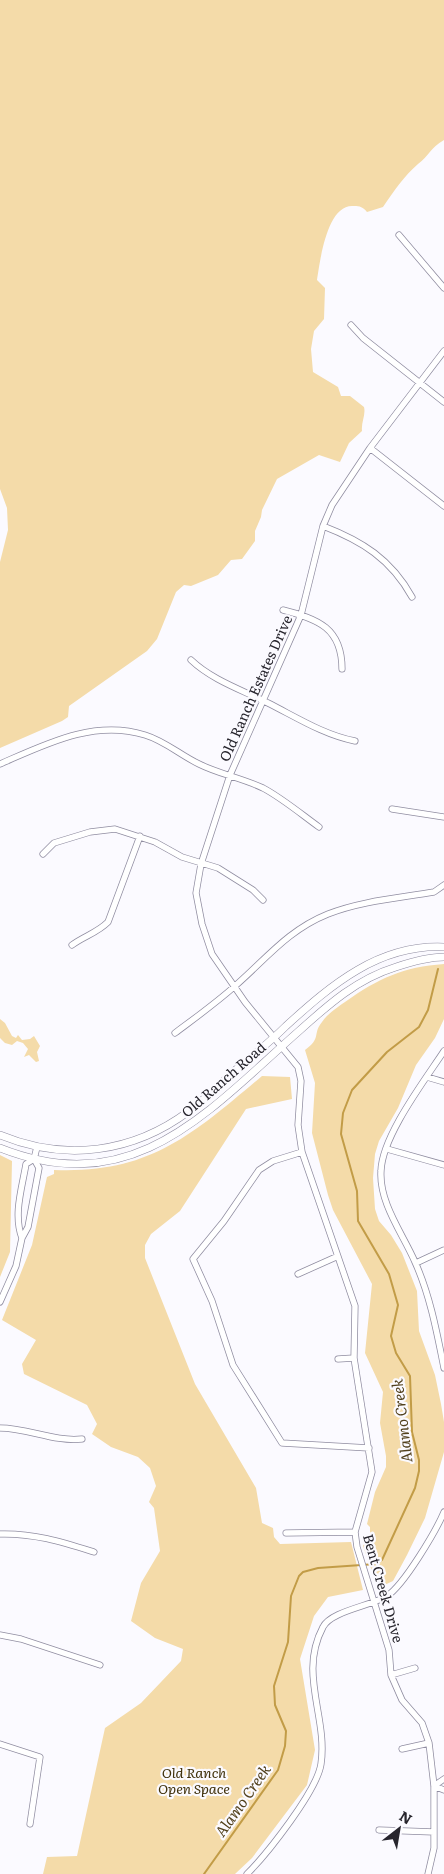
<svg xmlns="http://www.w3.org/2000/svg" width="444" height="1874" font-family="Literata,serif">
  <style>
    .green { fill: #f4dba9 }
    .lines { fill: none; stroke-linecap: round; stroke-linejoin: round }
    .stream { stroke: #c29c47; stroke-width: 2 }
    .minor-casing { stroke: #908da1; stroke-width: 7 }
    .tertiary-casing { stroke: #908da1; stroke-width: 8 }
    .minor { stroke: #fff; stroke-width: 5.5 }
    .tertiary { stroke: #fff; stroke-width: 7 }
    .labels { text-anchor: middle; dominant-baseline: central; stroke-width: 4.5; stroke-linejoin: round; paint-order: stroke }
    .street-label { font-size: 14px; fill: #27252d; stroke: #fbfaff }
    .park-label { font-size: 14px; font-style: italic; fill: #40310b; stroke: #fbfaff }
    .water-label { font-size: 15px; font-style: italic; fill: #52411d; stroke: #fbfaff }
  </style>
  <rect width="100%" height="100%" fill="#fbfaff"/>
  <path class="green" d="M0 0H444V140C430 148 429 156 418 164 404 176 394 191 383 207L367 212C363 207 360 206 354 206 327 203 320 261 317 280L325 288 324 319 314 331 311 349 313 372 338 387 341 396H350L364 407C366 415 361 422 362 431L349 443 340 462 319 455 277 479 262 510 261 517 255 531V541L242 559 231 560 218 575 191 586 184 585 176 592 157 639 147 651 69 706 68 717 62 721 0 748V562L8 530 7 508 0 489Z
    M444 964V1019L435 1038 416 1065 398 1108 379 1141 375 1154 373 1178 375 1209 379 1221 391 1235 402 1253 417 1291 419 1331 435 1375 441 1404 444 1422V1452L425 1518 407 1555 393 1581 378 1588 363 1546 370 1534V1527L367 1524 375 1492 386 1467V1456L380 1423 383 1392 365 1353 372 1284 333 1210 328 1195 312 1133 315 1083 305 1050C322 1038 312 1034 322 1022 327 1014 338 1007 345 1002 379 978 403 967 444 964Z
    M0 1019 5 1023 12 1036 16 1038 18 1035 22 1040 30 1039 34 1036 40 1046 37 1052 39 1061 36 1062 29 1055 24 1057 28 1049 23 1043 17 1041 12 1045 5 1043 0 1038Z
    M262 1076 290 1077 292 1099 246 1109 180 1211 151 1234 145 1245V1258L195 1384 256 1488 262 1523 273 1528 274 1537 280 1544 351 1542 363 1590 328 1597 314 1616 300 1659 315 1750 307 1785 252 1858 235 1874H43L47 1857 77 1856 105 1728 141 1703 181 1661 183 1649 155 1638 131 1621 141 1583 160 1551 154 1508 149 1502 156 1486 150 1468 138 1457 111 1447 92 1434 97 1424 87 1405 24 1374 22 1364 36 1340 2 1320 32 1245 47 1177 54 1174V1170C150 1174 193 1134 262 1076Z
    M0 1155 12 1161 10 1252 0 1277Z"/>
  <g class="lines">
    <path class="stream" d="M204 1874 278 1770 285 1746 286 1731 275 1705 274 1686 288 1642 291 1596 299 1576 303 1572 318 1568 376 1564 382 1560 415 1488 419 1471V1460L412 1432 410 1376 396 1353 391 1336 398 1305 389 1274 358 1221 357 1191 341 1134 343 1113 352 1090 387 1052 419 1027 428 1010 438 969"/>
    <defs>
      <path id="minor" d="M399 235 444 288
        M351 325 363 338 444 402
        M370 448 444 506
        M323 526C362 541 391 559 412 597
        M283 610C318 619 342 628 342 669
        M191 660C212 680 242 690 268 703 296 717 324 735 355 741
        M0 764C46 744 94 719 145 735 165 741 180 755 199 764 219 774 242 778 263 788 282 798 301 814 319 827
        M392 809 444 817
        M43 854 54 843 90 832 115 829 155 842 182 857 218 868 253 890 263 900
        M72 945C84 936 97 933 108 922L140 836
        M175 1033C195 1018 216 1003 235 986 266 959 288 930 328 914 361 901 399 898 434 892L444 885
        M444 1051C425 1080 382 1136 381 1171 379 1203 403 1234 415 1262 430 1295 437 1333 444 1368
        M427 1077 444 1082
        M387 1149 444 1165
        M302 1152 273 1161 259 1170 224 1221 193 1259 212 1301 233 1365 282 1443 369 1448
        M22 1238C13 1215 22 1188 26 1164L34 1159
        M416 1263 444 1250
        M298 1274 336 1257
        M0 1302 16 1266 22 1238 28 1227 39 1168 34 1159 37 1147
        M338 1359 354 1358
        M0 1428C28 1428 54 1442 82 1439
        M286 1533 355 1532
        M0 1534C34 1533 62 1542 94 1552
        M0 1635 21 1639 100 1665
        M391 1675 415 1668
        M0 1744 40 1757 30 1824
        M402 1749 429 1743
        M434 1786 444 1779
        M434 1786 444 1790
        M379 1830 434 1832
        M247 1874C267 1854 317 1791 321 1764 328 1717 298 1674 323 1627 331 1611 371 1606 387 1596 404 1585 436 1531 444 1512
        M428 1874 434 1848V1786L429 1743 422 1723 402 1700 391 1675 389 1650 357 1547 355 1532 372 1472 354 1358 355 1306 302 1152 298 1125 301 1081 298 1067 245 1002 212 954 202 924 196 893 201 864 230 775 301 615 323 526 332 505 370 448 444 351"/>
      <path id="tertiary" d="M0 1135C65 1162 133 1153 189 1111 204 1100 218 1086 232 1073 250 1058 269 1043 286 1026 331 985 379 944 444 947
        M0 1148C134 1201 208 1111 299 1031 329 1004 357 979 396 967 411 962 428 957 444 957"/>
    </defs>
    <use href="#minor" class="minor-casing"/>
    <use href="#tertiary" class="tertiary-casing"/>
    <use href="#minor" class="minor"/>
    <use href="#tertiary" class="tertiary"/>
  </g>
  <g class="labels">
    <g class="street-label">
      <text transform="translate(255 688) rotate(-66)">Old Ranch Estates Drive</text>
      <text transform="translate(223 1079) rotate(-41)">Old Ranch Road</text>
      <text transform="translate(384 1588) rotate(74)">Bent Creek Drive</text>
    </g>
    <g class="park-label">
      <text x="194" y="1772">Old Ranch<tspan x="194" dy="16">Open Space</tspan></text>
    </g>
    <g class="water-label">
      <text transform="translate(401 1421) rotate(-97)">Alamo Creek</text>
      <text transform="translate(242 1800) rotate(-55)">Alamo Creek</text>
    </g>
  </g>
  <g transform="translate(399 1829) rotate(31)" stroke="#fbfaff" stroke-width="4" paint-order="stroke">
  <path d="M0-4L9 19L0 12L-9 19Z" fill="#27252d"/>
  <text y="-8" font-size="14" font-weight="bold" text-anchor="middle" fill="#27252d">N</text>
  </g>
</svg>
